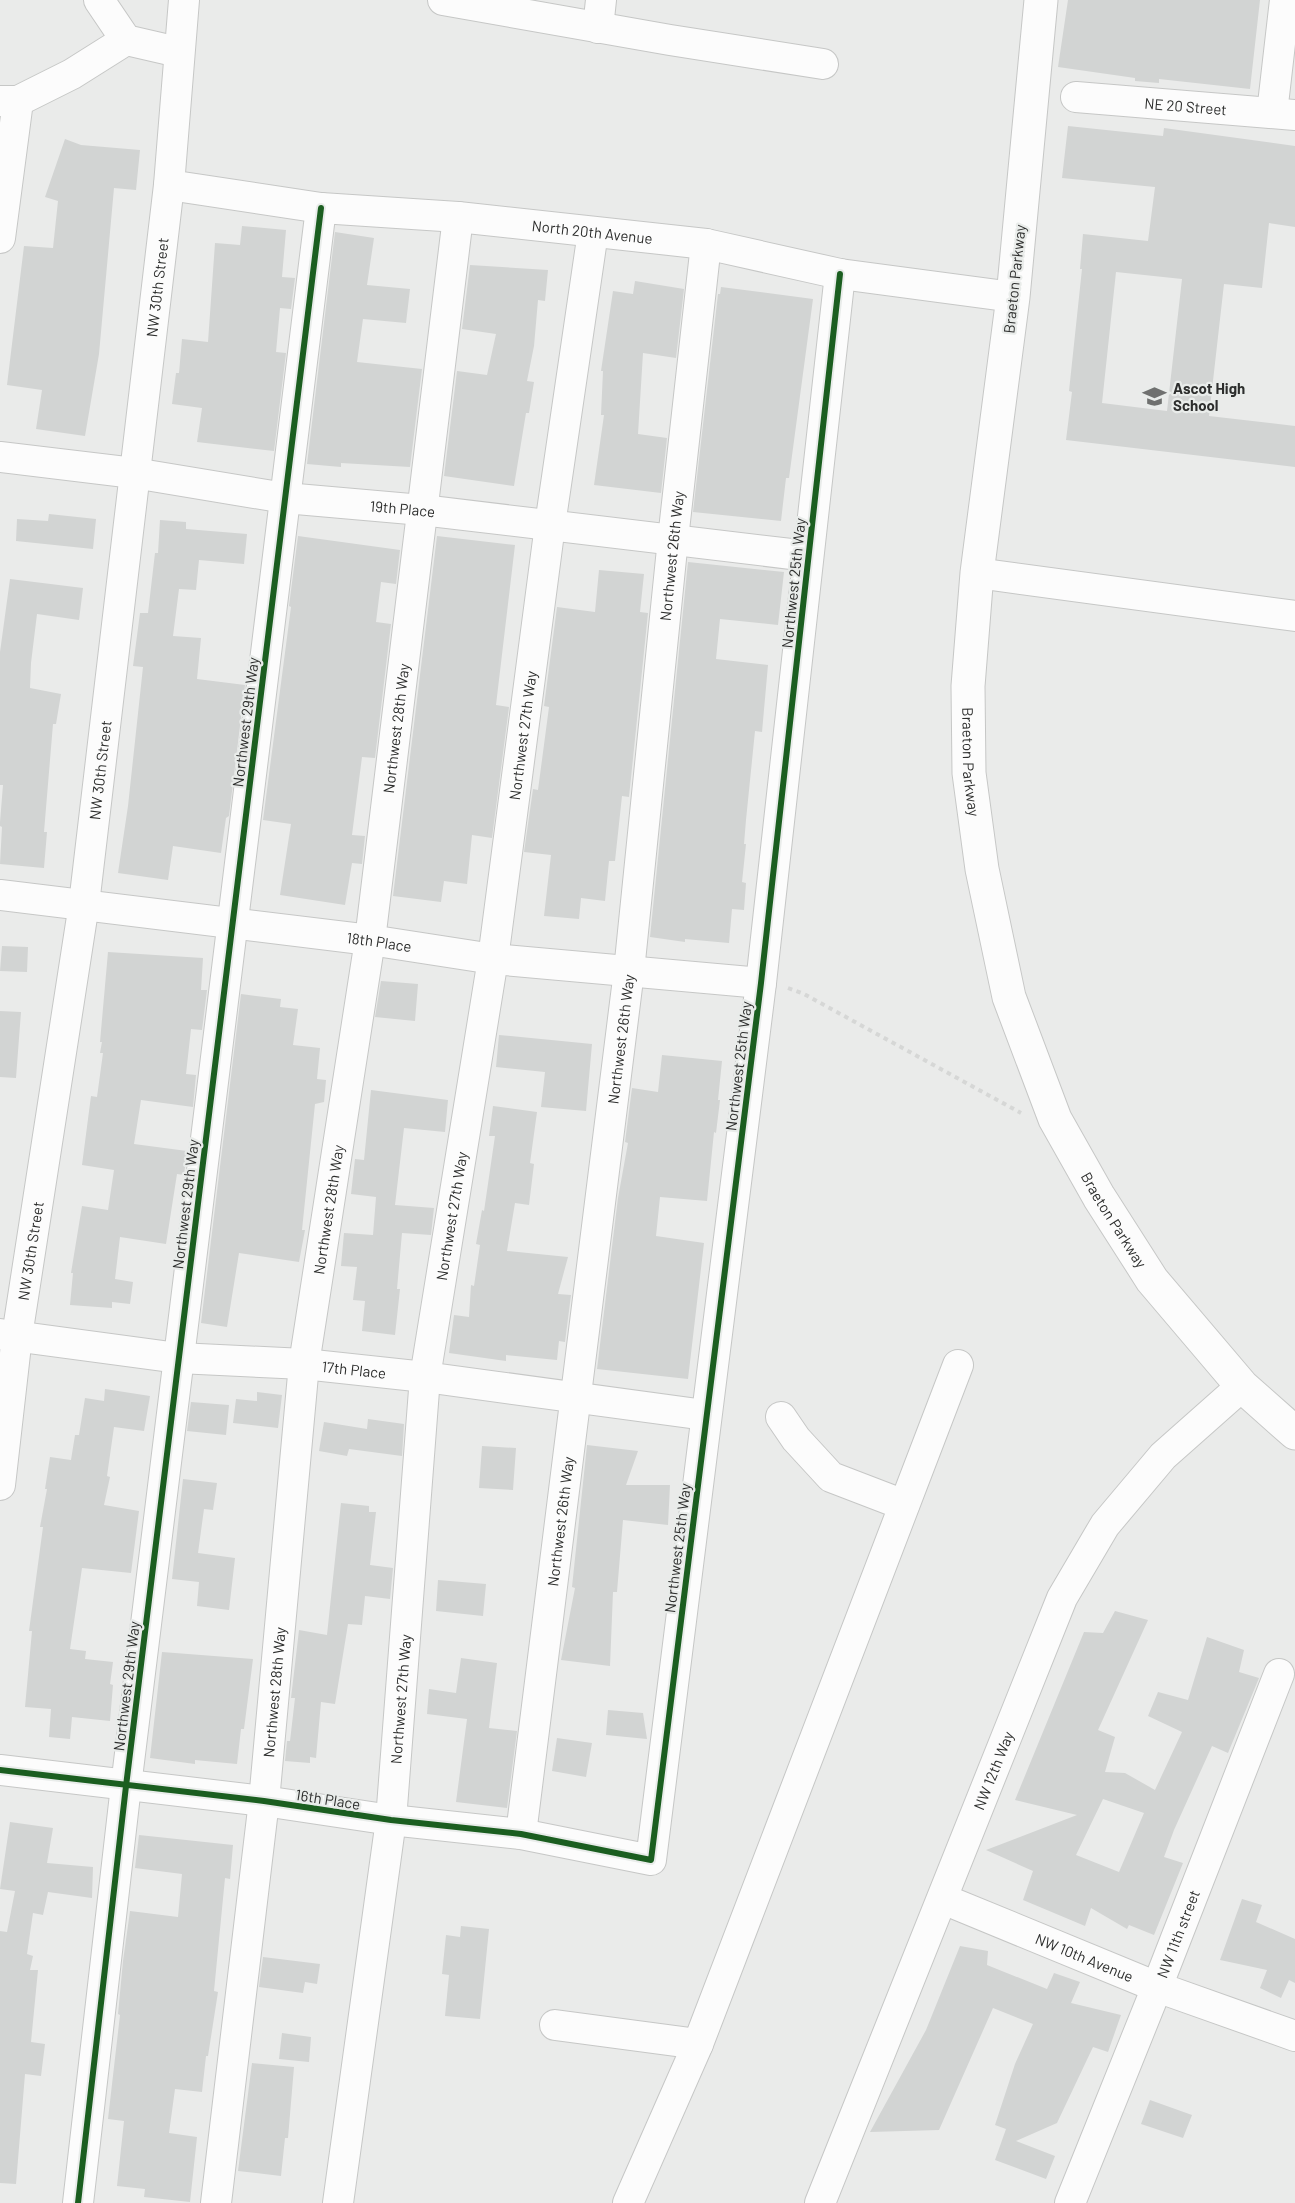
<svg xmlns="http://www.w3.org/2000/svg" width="1295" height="2203" font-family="Barlow,sans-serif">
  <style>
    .building { fill: #d2d4d3; fill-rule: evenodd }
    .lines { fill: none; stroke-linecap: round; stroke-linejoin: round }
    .street-casing { stroke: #c6c7c6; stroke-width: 32 }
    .secondary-casing { stroke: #c6c7c6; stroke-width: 35 }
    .path { stroke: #d6d7d6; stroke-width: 4; stroke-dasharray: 4.5 4.5; stroke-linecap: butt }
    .street { stroke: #fcfcfc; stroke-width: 30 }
    .secondary { stroke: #fcfcfc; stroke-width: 33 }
    .cycleway-casing { stroke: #e9ecea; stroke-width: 10 }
    .cycleway { stroke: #1b5e20; stroke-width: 6 }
    .labels { text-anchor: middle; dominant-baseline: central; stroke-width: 4.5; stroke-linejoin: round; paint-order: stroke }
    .street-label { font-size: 15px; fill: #2d2e2d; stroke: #e9ecea }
    .poi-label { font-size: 15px; font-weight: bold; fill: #2d2e2d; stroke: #e9ecea; text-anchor: start }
  </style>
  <rect width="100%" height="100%" fill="#eaebea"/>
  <path class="building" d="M1068 0H1260L1250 89 1159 79V83L1135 81V78L1058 67Z
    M1068 126 1163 136 1164 128 1295 146V227L1269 223 1262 288 1224 284 1209 416 1295 426V467L1066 440 1072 392 1069 391 1082 269H1080L1083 234 1148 241 1155 187 1062 178ZM1116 272 1182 279 1167 411 1102 403Z
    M65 139 81 145 140 150 136 190 114 188 99 354 85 436 36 429 42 390 7 385 24 246 53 248 58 201 45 197Z
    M242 226 286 230 282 277 295 278 291 309 280 308 276 352 286 353 274 451 197 442 202 408 172 404 176 373H179L182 339 208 342 215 243 240 245Z
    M335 232 374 238 367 285 410 289 406 323 363 319 357 362 422 369 410 467 341 463V467L307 464Z
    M470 265 548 270 545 301 538 300 534 346 527 381 534 382 529 413H526L514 486 444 476 457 371 487 375 496 334 462 329Z
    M635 281 684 289 676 358 643 353 638 434 667 438 661 493 594 485 604 415H601L603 371H601L613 291 633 294Z
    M721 287 813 299 789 478H786L781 521 693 512 718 294H720Z
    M49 514 96 519 93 549 16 541 17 519 48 521Z
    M160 520 186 522V529L247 534 244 564 199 560 196 590 179 589 173 636 201 638 197 679 245 685 229 816 226 818 221 853 173 846 168 880 118 873 128 806 143 667 133 666 140 613H148L155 553H158Z
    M298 536 400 550 396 584 381 582 376 622 391 624 375 758 362 757 352 835 365 836 362 864 352 863 345 905 280 895 291 824 263 820 291 607 289 606Z
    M437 536 515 545 496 705 509 707 492 838 472 835 467 884 444 881 441 902 393 896Z
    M688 562 784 572 778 625 720 619 716 659 768 665 762 732 755 731 746 820 744 844H746L742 882 746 883 744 910 732 909 729 943 685 939V942L650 937Z
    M599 570 644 574 640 612 648 613 629 797 622 796 615 861H609L605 901 581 898 579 919 544 916 551 855 524 852 533 789 538 790 549 707 544 706 557 607 595 612Z
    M10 579 83 588 79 620 37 614 31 663 30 688 61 694 56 724H53L44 832H47L44 868 0 864 2 827 0 826V822L3 785H0V652Z
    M2 946 28 947 27 972 0 971Z
    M108 952 203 958 201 990H207L202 1030 191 1029 186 1074 196 1075 193 1107 141 1100 134 1144 187 1151 184 1175 177 1174 166 1244 120 1237 115 1279 133 1282 130 1304 112 1302V1308L70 1305 73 1273H71L82 1206 108 1210 114 1170 82 1165 91 1096 97 1097 103 1053H100L102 1042H100Z
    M381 981 418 984 415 1021 375 1017Z
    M241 994 281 999 280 1007 298 1009 293 1045 320 1048 317 1079 326 1080 324 1102 315 1104 302 1230H305L299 1262 239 1253 227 1327 201 1323Z
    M0 1011 21 1012 16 1078 0 1077Z
    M499 1035 592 1044 586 1111 541 1107 545 1072 496 1067Z
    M662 1055 722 1061 718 1100H720L716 1133 714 1132 707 1201 660 1197 656 1236 704 1243 688 1379 597 1369 618 1198 628 1143 625 1142 632 1088 658 1092Z
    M371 1090 448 1100 445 1132 404 1128 395 1205 434 1208 431 1235 402 1233 397 1289H400L395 1335 362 1331 365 1301 353 1300 357 1267 341 1266 344 1233 373 1235 376 1197 351 1194 355 1159 364 1160Z
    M493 1106 537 1112 530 1163 534 1164 529 1205 515 1203 507 1251 568 1257 558 1294 571 1295 565 1342 559 1341 557 1360 506 1355V1361L449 1353 454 1315 469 1317 471 1285 474 1286 480 1245 476 1244 482 1210 484 1211 495 1136H489Z
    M105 1389 150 1396 144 1431 114 1427 107 1476 110 1477 104 1505 139 1511 131 1573 82 1568 70 1649 86 1651 85 1659 113 1662 110 1684 113 1685 110 1721 72 1717 70 1739 49 1737 51 1709 25 1707 32 1631H29L43 1527H40L47 1489H45L50 1457 71 1460 75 1435H79L85 1398 104 1401Z
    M257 1392 282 1395 278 1428 233 1423 236 1399 257 1401Z
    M191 1402 229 1405 226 1435 187 1431Z
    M368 1419 404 1424 402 1456 349 1449 347 1456 319 1451 324 1422 367 1429Z
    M587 1445 638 1451 626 1485H670L668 1525 623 1520 617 1592H613L610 1666 561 1660 575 1588 572 1587Z
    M482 1446 516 1448 513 1490 479 1488Z
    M183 1479 217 1483 213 1510 204 1509 198 1553 235 1558 229 1610 197 1606 199 1582 172 1579Z
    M341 1503 369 1506V1512H376L370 1565 393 1568 390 1599 365 1596 362 1625 348 1624 335 1704 321 1702 316 1758 310 1757V1763L285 1761 287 1741H290L295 1698H291L299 1630 327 1635Z
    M438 1580 486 1584 483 1616 436 1611Z
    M1115 1611 1148 1620 1098 1730 1115 1737 1105 1772 1125 1773 1155 1790 1182 1732 1148 1716 1158 1692 1188 1700 1207 1637 1244 1650 1239 1672 1259 1678 1228 1753 1212 1746 1174 1830 1164 1857 1183 1863 1154 1935 1129 1925 1127 1929 1091 1908 1085 1926 1023 1900 1033 1871 986 1850 1077 1815 1015 1800 1084 1632 1103 1633ZM1103 1799 1144 1813 1119 1872 1076 1855Z
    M162 1652 253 1659 244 1729H241L237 1764 195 1760V1764L150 1758Z
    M461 1658 497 1663 489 1728 517 1731 507 1808 456 1802 467 1719 427 1714 429 1689 456 1693Z
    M608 1710 643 1713 647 1739 606 1735Z
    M557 1738 592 1743 586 1777 552 1771Z
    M10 1822 53 1828 47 1863 93 1867 92 1898 48 1892 43 1915 33 1913 27 1954 33 1956 30 1970H38L31 2042 45 2044 41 2076 25 2074 16 2184 0 2183V1931L7 1932 15 1891 0 1889Z
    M139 1835 233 1845 230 1879 225 1878 214 1991 218 1992 208 2056H206L202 2092 175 2089 169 2133 197 2137 190 2202 144 2197 145 2189 117 2186 124 2121 108 2119 120 2015 118 2014 123 1961 130 1911 178 1917 182 1874 135 1868Z
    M1242 1899 1262 1905 1256 1922 1295 1939V1983L1289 1980 1281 1998 1260 1988 1267 1970 1220 1960Z
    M461 1926 489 1929 480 2019 445 2016 449 1975 442 1974 446 1935 460 1937Z
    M960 1946 988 1951 987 1965 1047 1989 1054 1973 1080 1982 1071 2003 1121 2015 1108 2052 1093 2047 1057 2123 1016 2141 1055 2156 1046 2179 995 2160 1006 2129 995 2125 1015 2064 1033 2024 993 2008 939 2130 870 2132 926 2030Z
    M263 1957 320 1964 317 1984 305 1982 303 1993 259 1987Z
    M282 2033 311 2037 309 2062 279 2059Z
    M252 2063 294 2067 288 2138H285L281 2176 238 2171Z
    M1150 2100 1192 2115 1183 2138 1141 2124Z"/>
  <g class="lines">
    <defs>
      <g id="street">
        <path d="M99 0 126 40 178 52"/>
        <path d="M443 0 670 40 823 64"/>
        <path d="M598 28 601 0"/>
        <path id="s1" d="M1076 97 1295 115"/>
        <path d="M0 101H18L72 74 126 40"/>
        <path d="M1272 113 1285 0"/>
        <path id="s2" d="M169 185 321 208 458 217 706 244 840 274 1013 297"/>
        <path d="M0 238 18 101"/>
        <path id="s3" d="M0 457 134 473 285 498 422 510 808 556"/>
        <path d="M977 573 1295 616"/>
        <path id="s4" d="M0 895 370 940 493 959 761 983"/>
        <path id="s5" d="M0 1334 178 1358 304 1364 425 1377 705 1415"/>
        <path d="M781 1417 796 1439 831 1477 904 1505"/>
        <path id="s6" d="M0 1485 17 1336 84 904 169 185 184 0"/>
        <path d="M0 1770 264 1801 391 1820 521 1834 651 1860 761 983 840 274"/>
        <path id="s7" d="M521 1834 629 971 673 539 706 244"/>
        <path id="s8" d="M943 1899 1157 1987 1295 2036"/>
        <path d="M555 2025 698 2044"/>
        <path d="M78 2203 126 1786 321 208"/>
        <path id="s9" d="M216 2203 264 1801 304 1364 370 940 458 217"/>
        <path id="s10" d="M338 2203 391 1820 425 1377 493 959 550 525 593 232"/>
        <path d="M628 2203 698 2044 958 1365"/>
        <path id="s11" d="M820 2203 1062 1598 1105 1525 1163 1456 1242 1386"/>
        <path id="s12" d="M1070 2203 1157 1987 1279 1674"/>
      </g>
      <g id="secondary">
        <path id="s13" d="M1041 0 1013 297 977 573 968 686 969 773 982 869 1009 997 1055 1119 1099 1197 1152 1280 1242 1386 1295 1433"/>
      </g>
    </defs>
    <use href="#street" class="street-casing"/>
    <use href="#secondary" class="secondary-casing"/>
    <path class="path" d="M788 988 804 994 1021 1113"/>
    <use href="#street" class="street"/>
    <use href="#secondary" class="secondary"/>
    <defs>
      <path id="cycleway" d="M0 1770 264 1801 391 1820 521 1834 651 1860 761 983 840 274
        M78 2203 126 1786 321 208"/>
    </defs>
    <use href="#cycleway" class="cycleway-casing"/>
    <use href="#cycleway" class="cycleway"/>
  </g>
  <defs>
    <symbol id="school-bare" viewBox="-9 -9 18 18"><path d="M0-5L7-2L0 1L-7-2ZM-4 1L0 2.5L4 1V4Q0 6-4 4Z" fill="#6f706f" stroke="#e9ecea" stroke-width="2.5" paint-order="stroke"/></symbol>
  </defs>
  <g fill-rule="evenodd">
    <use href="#school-bare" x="1138" y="380" width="33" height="33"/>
  </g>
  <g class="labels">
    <g class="street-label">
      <text stroke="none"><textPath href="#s1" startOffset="110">NE 20 Street</textPath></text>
      <text stroke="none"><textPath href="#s2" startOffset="426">North 20th Avenue</textPath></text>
      <text transform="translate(1014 279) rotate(-84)">Braeton Parkway</text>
      <text stroke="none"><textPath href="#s6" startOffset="1208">NW 30th Street</textPath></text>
      <text stroke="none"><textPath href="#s3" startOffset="406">19th Place</textPath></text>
      <text stroke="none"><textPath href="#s7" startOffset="1287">Northwest 26th Way</textPath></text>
      <text transform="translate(793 583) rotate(-84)">Northwest 25th Way</text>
      <text transform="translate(245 722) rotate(-83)">Northwest 29th Way</text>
      <text stroke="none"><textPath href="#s9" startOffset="1486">Northwest 28th Way</textPath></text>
      <text stroke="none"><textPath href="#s10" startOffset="1480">Northwest 27th Way</textPath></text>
      <text stroke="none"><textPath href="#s13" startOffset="766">Braeton Parkway</textPath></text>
      <text stroke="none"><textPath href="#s6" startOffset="722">NW 30th Street</textPath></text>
      <text stroke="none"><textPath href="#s4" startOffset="382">18th Place</textPath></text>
      <text stroke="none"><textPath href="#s7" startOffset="801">Northwest 26th Way</textPath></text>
      <text transform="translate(738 1066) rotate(-83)">Northwest 25th Way</text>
      <text transform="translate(185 1204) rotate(-83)">Northwest 29th Way</text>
      <text stroke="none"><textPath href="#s9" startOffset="1000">Northwest 28th Way</textPath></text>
      <text stroke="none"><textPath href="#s10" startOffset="994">Northwest 27th Way</textPath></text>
      <text stroke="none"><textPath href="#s13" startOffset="1252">Braeton Parkway</textPath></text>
      <text stroke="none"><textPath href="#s6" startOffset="236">NW 30th Street</textPath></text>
      <text stroke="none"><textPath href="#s5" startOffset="356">17th Place</textPath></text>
      <text stroke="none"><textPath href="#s7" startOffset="315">Northwest 26th Way</textPath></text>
      <text transform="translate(677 1548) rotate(-83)">Northwest 25th Way</text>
      <text transform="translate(126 1686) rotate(-83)">Northwest 29th Way</text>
      <text stroke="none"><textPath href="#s9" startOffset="514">Northwest 28th Way</textPath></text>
      <text stroke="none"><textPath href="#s10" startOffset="508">Northwest 27th Way</textPath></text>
      <text stroke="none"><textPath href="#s11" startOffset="466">NW 12th Way</textPath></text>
      <text transform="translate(328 1799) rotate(9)">16th Place</text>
      <text stroke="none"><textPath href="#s12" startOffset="290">NW 11th street</textPath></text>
      <text stroke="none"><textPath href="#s8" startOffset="153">NW 10th Avenue</textPath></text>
    </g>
    <g class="poi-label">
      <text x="1173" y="388">Ascot High<tspan x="1173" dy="17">School</tspan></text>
    </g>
  </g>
</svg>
